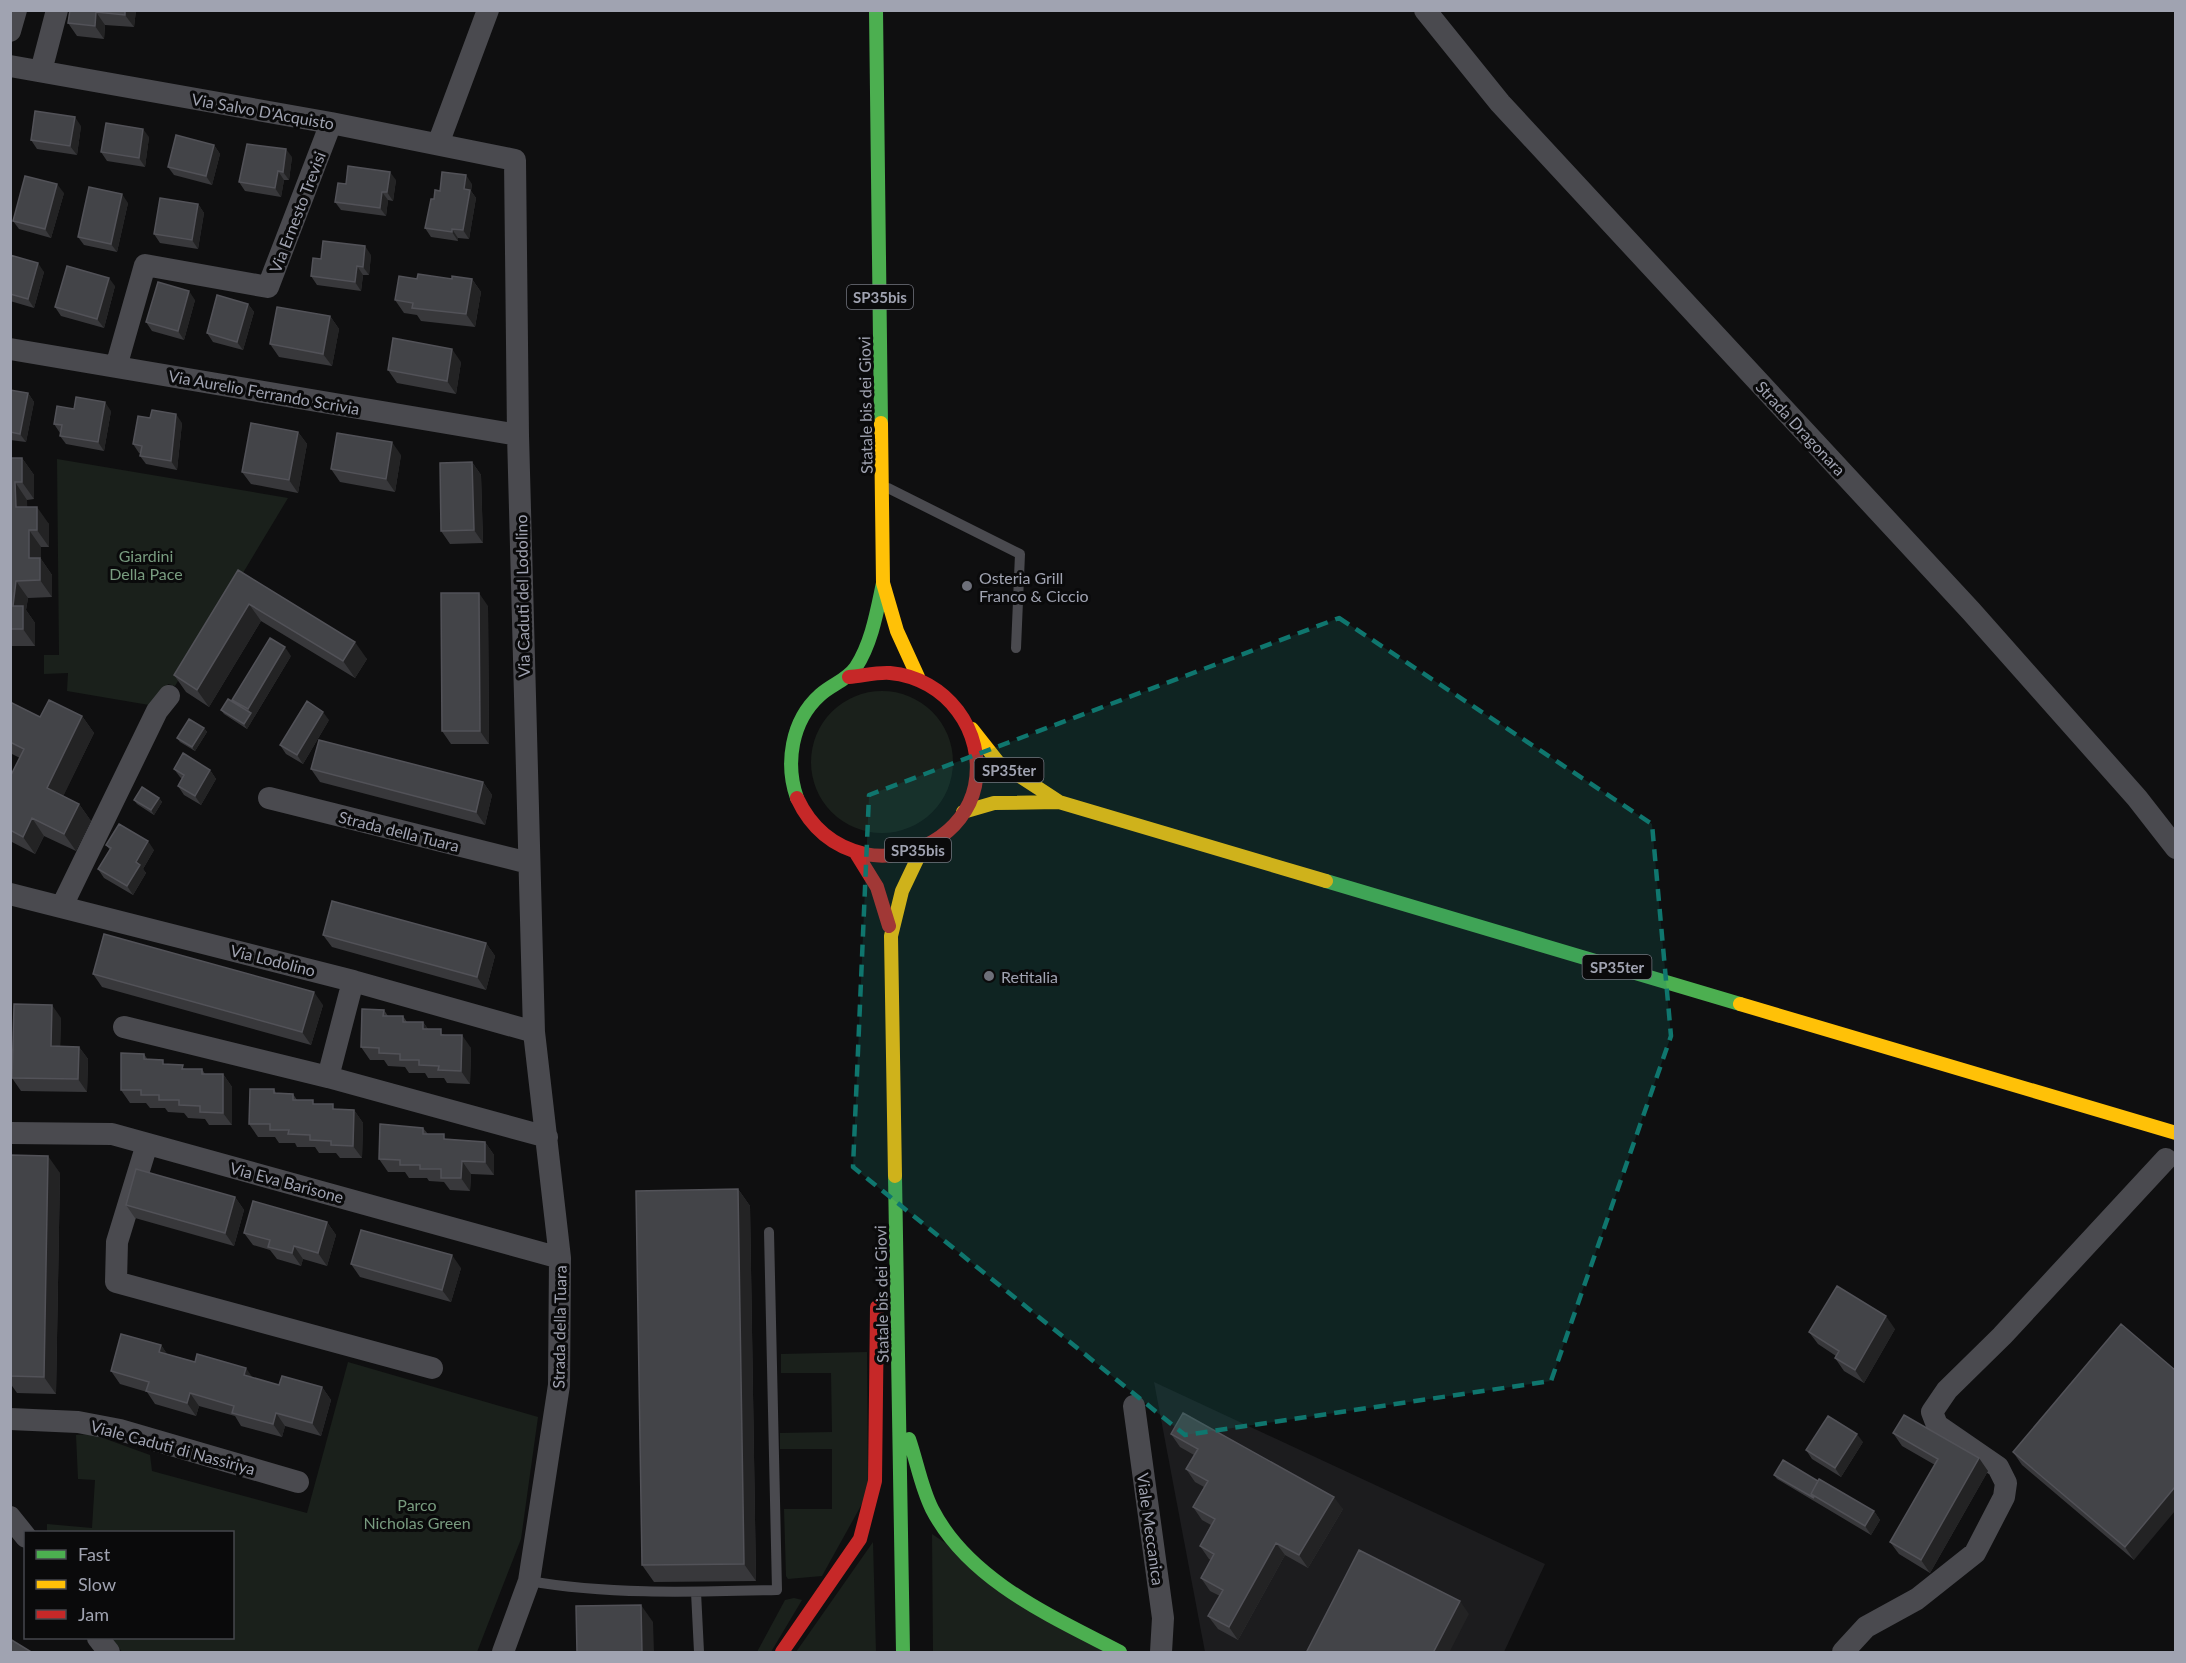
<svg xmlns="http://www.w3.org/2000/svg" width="2186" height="1663" font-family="Lato,sans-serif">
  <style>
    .built { fill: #1c1c1e }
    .green { fill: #1a201b }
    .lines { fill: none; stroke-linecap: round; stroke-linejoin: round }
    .lane { stroke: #4a4a4f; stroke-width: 10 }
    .street { stroke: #4a4a4f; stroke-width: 22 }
    .fast { stroke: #4caf50; stroke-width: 14 }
    .slow { stroke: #ffc107; stroke-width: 14 }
    .jam { stroke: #c62828; stroke-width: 14 }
    .wall { fill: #38383b }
    .shaded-wall { fill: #232324 }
    .building { fill: #434448; stroke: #525258; stroke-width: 1.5 }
    .marked { fill: #0f766e; fill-opacity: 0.2; stroke: #0f766e; stroke-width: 4.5; stroke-dasharray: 12 8; stroke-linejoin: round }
    .poi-dot { fill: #6d6f79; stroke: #0a0a0b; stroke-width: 2 }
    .labels { text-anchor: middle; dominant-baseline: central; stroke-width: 6; stroke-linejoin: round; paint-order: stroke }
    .shield { fill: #0a0a0b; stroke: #73757f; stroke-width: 1.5 }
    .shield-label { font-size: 15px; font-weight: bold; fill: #a0a3b1 }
    .street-label { font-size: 16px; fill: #a0a3b1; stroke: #0a0a0b }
    .park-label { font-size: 16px; fill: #789b7f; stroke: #0a0a0b }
    .poi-label { font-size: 16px; fill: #a0a3b1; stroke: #0a0a0b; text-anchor: start }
  </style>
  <rect width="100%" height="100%" fill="#0f0f10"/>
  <path class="built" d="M1154 1382 1545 1564 1504 1652H1205Z"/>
  <path class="green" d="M57 459 288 498 175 686 168 684 155 706 67 691 68 673 44 674V655H59Z
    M811 762a71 71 0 1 1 142 0a71 71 0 1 1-142 0Z
    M867 1352 868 1493 822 1576 788 1579 786 1576 784 1509H832V1449H780V1433L832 1432 831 1373H781V1354Z
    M348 1362 538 1417 521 1539 477 1652H122L112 1638H232V1532H47V1524L92 1528 95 1480 78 1479 76 1435 92 1434 150 1455 152 1471 307 1513Z
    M932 1534 1108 1652H933Z
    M873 1542 876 1652H796Z
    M794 1598 802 1600 771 1652H757L785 1600Z"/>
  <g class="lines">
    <path class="lane" d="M888 488 1020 554 1016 648
      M529 1581C610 1595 694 1592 777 1590L769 1232
      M696 1592 699 1652"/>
    <path class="street" d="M1425 10 1500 103 1971 611 2137 798 2176 848
      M10 31 16 10
      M10 66 331 123 515 160 518 435 534 1032 560 1258 559 1385 529 1581 503 1652
      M41 71 57 10
      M438 144 488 10
      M10 349 518 435
      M116 367 145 265 268 287 331 123
      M269 798 529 863
      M10 894 353 981 534 1032
      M62 906 157 711 169 696
      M124 1027 328 1077 547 1137
      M328 1077 353 981
      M10 1133 112 1134 560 1258
      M147 1144 117 1242 116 1282 432 1368
      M1134 1406 1163 1618 1161 1652
      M10 1419 78 1422 120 1430 298 1482
      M10 1517 26 1537
      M98 1638 109 1652
      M1843 1652 1866 1627 1917 1599 1975 1553 2004 1497 2006 1483 1998 1467 1937 1425 1932 1412 1947 1390 2002 1336 2166 1159"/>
    <path class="fast" d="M876 10 881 423
      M797 798C785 764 791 721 820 695 832 684 846 681 856 667 872 642 877 611 883 583
      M1326 881 1740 1004
      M895 1176 903 1652
      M909 1439C917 1462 921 1487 932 1509 969 1581 1053 1617 1120 1652"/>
    <path class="slow" d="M881 423 883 583 897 631 918 677
      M972 729 998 762 1058 801
      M963 812 994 803 1059 802 1326 881
      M1740 1004 2176 1133
      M895 1176 891 936 902 891 922 849"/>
    <path class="jam" d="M797 798C811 828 833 847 865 854 911 863 965 834 975 786 986 731 946 678 890 673 877 672 862 676 849 677
      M856 853 877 887 889 926
      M782 1652 860 1539 875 1481 877 1307"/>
  </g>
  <path class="wall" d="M70 10H136L134 27 105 25 104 39 77 36 68 23Z
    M81 126 77 155 37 149 31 140Z
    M149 137 145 167 107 161 101 152Z
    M214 145 220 154 212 185 174 175 168 167Z
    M292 157 289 180H284L281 197 245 191 239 182Z
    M396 180 393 201 388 200 386 216 341 210 335 202 346 184Z
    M472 184 471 191 476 198 469 239 458 238V241L431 237 425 228 440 191Z
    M64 193 51 238 19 229 13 221Z
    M128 203 117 252 84 245 78 237Z
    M198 204 204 213 198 249 160 243 154 234Z
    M10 255 44 272 34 308 10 301Z
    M371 255 369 275H363L361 291 317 285 311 276 321 259Z
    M417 279H472L481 292 475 327 421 321 417 315 404 313 395 300Z
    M115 286 104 328 61 316 55 307Z
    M195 300 184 340 152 331 146 322Z
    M248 304 254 312 243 350 213 342 207 333Z
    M330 316 339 329 332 366 279 357 270 344Z
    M461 362 456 394 397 383 388 370Z
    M10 390 28 393 34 402 26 442 10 440Z
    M74 409 111 411 104 451 66 444 60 436V433L54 424Z
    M182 423 177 470 146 464 140 456V453H139L133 444Z
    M298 432 307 444 298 493 251 484 242 472Z
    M401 455 395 492 340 482 331 469Z
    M10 458H22L34 475V499L27 500V507L49 524V547H41V559L52 575V597L28 598 26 610 35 623V646H10Z
    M472 462 481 475 483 543 450 544 441 531Z
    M238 570 367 659 355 678 261 621 209 707 186 692 174 675Z
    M488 606 489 744H451L442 731Z
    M291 656 247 729 224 714 221 710 235 704 232 700Z
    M10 702 40 717 82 716 94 733 63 796 79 804 91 821 76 851 44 836 35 854 10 841V777L20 758 10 753Z
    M329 720 303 764 286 754 280 745Z
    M204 728 207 732 195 751 180 742 177 738Z
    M174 769 210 770 216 779 201 805 184 795 178 786 182 779 180 777Z
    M311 769 483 782 492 795 485 825 320 782Z
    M159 798 162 802 154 815 137 804 134 800Z
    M106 845 154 850 143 869 146 873 133 895 104 878 98 869 110 850Z
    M323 935 486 943 495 956 486 990 332 947Z
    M93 974 323 1005 311 1045 102 987Z
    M384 1010 388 1016H403L407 1022H423L428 1029 445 1035 471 1048 470 1084 447 1083 444 1078H428L425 1073H409L405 1067 388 1066 384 1060H370L361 1047Z
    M61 1018 60 1046 79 1047 88 1059 87 1092 21 1091 12 1078Z
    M144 1054 148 1060 186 1069H202L205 1074H223L232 1087V1125H209L205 1119 188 1118 184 1113 168 1112 165 1108H150L146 1103H130L121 1090Z
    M274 1089 276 1093 293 1094 297 1100 337 1109 354 1110 363 1123 362 1158H340L336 1153H319L315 1147H297L295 1143H279L275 1137H258L249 1124Z
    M423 1128 428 1134 447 1139 485 1142 494 1155V1175L471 1174 470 1191 450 1190 444 1182 429 1181 427 1178H409L405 1172H388L379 1159Z
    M10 1155 60 1173 56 1394 17 1393 10 1383Z
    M738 1189 750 1206 756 1581 654 1582 642 1565Z
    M235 1197 244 1210 234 1246 135 1218 126 1205Z
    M327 1222 336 1235 327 1266 303 1259 301 1266 277 1259 270 1250 253 1245 244 1233Z
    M351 1264 461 1268 451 1302 360 1277Z
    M1895 1329 1864 1383 1844 1371 1835 1358 1836 1356 1818 1344 1809 1332Z
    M161 1345 167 1354 279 1385 322 1387 331 1400 321 1436 285 1426 282 1437 241 1426 235 1416 199 1406 196 1416 155 1404 147 1392 120 1384 111 1371Z
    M2175 1370 2134 1560 2022 1465 2013 1452Z
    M1893 1433 1988 1471 1930 1573 1899 1554 1890 1542 1935 1465 1902 1446Z
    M1171 1434 1343 1509 1308 1568 1285 1555 1238 1640 1218 1629 1208 1616 1220 1596 1210 1591 1201 1578 1211 1560 1209 1559 1200 1546 1211 1525 1202 1520 1193 1507 1204 1487 1195 1482 1186 1469 1194 1455 1180 1447Z
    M1863 1442 1841 1477 1812 1459 1806 1450Z
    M1774 1475 1818 1481 1874 1511 1880 1520 1871 1535 1777 1479Z"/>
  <path class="shaded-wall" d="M125 10H136L134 27 125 15Z
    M96 12 105 25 104 39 95 26Z
    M75 117 81 126 77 155 70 146Z
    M143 129 149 137 145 167 139 158Z
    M214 145 220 154 212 185 206 176Z
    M286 149 292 157 289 180 283 172Z
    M278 171 284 180 281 197 275 188Z
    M390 172 396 180 393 201 387 192Z
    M466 175 472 184 471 191 476 198 469 239 463 230 464 189Z
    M57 184 64 193 51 238 45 229Z
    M382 192 388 200 386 216 380 208Z
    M122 194 128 203 117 252 111 244Z
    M198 204 204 213 198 249 192 240Z
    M452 229 458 238V241L452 232Z
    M365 246 371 255 369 275 363 267Z
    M38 263 44 272 34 308 28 299Z
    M357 266 363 275 361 291 355 282Z
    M109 278 115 286 104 328 97 319Z
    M472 279 481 292 475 327 466 314Z
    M189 291 195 300 184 340 178 331Z
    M248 304 254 312 243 350 237 342Z
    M330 316 339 329 332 366 323 354Z
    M452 349 461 362 456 394 447 381Z
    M28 393 34 402 26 442 20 434Z
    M105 402 111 411 104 451 98 442Z
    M176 414 182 423 177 470 171 461Z
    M298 432 307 444 298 493 289 480Z
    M392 442 401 455 395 492 386 479Z
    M22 458 34 475V499L22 482Z
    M472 462 481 475 483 543 474 530Z
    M15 482 27 500 28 524 16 507Z
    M37 507 49 524V547L37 530Z
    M29 530 41 547V559L52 575V597L40 580 29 558Z
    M16 581 28 598 26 610 35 623V646L23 629 13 606Z
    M479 593 488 606 489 744 480 731Z
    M249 604 261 621 209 707 197 690Z
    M355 642 367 659 355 678 343 661Z
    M285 647 291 656 247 729 244 724 251 713 248 709Z
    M323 712 329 720 303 764 297 755Z
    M82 716 94 733 59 805 47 788Z
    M204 728 207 732 195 751 192 747Z
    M210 770 216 779 201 805 195 796Z
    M483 782 492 795 485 825 476 812Z
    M159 798 162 802 154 815 151 810Z
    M79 804 91 821 76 851 64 834Z
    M32 818 44 836 35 854 23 837Z
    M148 841 154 850 143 869 146 873 133 895 127 886 136 862Z
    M486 943 495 956 486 990 477 977Z
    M314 992 323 1005 311 1045 302 1032Z
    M52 1005 61 1018 60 1059 51 1046Z
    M423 1022 432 1035 423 1029Z
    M462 1035 471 1048 470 1084 461 1071Z
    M79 1047 88 1059 87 1092 78 1079Z
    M223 1074 232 1087V1125L223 1113Z
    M354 1110 363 1123 362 1158 353 1146Z
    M485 1142 494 1155V1175L485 1162Z
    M48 1156 60 1173 56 1394 44 1377Z
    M462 1161 471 1174 470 1191 461 1178Z
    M738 1189 750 1206 756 1581 744 1564Z
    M235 1197 244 1210 234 1246 225 1233Z
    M327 1222 336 1235 327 1266 318 1253Z
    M294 1246 303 1259 301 1266 292 1253Z
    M452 1255 461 1268 451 1302 442 1290Z
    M1886 1316 1895 1329 1864 1383 1855 1370Z
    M161 1345 170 1358 159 1352Z
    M246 1368 255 1381 244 1375Z
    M322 1387 331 1400 321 1436 312 1423Z
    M190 1393 199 1406 196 1416 187 1403Z
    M276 1413 285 1426 282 1437 273 1424Z
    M1857 1434 1863 1442 1841 1477 1835 1468Z
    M1979 1458 1988 1471 1930 1573 1921 1560Z
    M2175 1487V1511L2134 1560 2125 1547Z
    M1334 1497 1343 1509 1308 1568 1299 1555Z
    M1874 1511 1880 1520 1871 1535 1865 1526Z
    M1276 1543 1285 1555 1238 1640 1229 1627Z
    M1460 1601 1469 1614 1449 1653H1433Z
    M641 1605 653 1622 654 1653H642Z"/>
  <path class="building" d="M70 10H125V15L96 12 95 26 68 23Z
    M35 111 75 117 70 146 31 140Z
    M106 123 143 129 139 158 101 152Z
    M176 135 214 145 206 176 168 167Z
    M247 144 286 149 283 172 278 171 275 188 239 182Z
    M348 166 390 172 387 192H382L380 208 335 202 338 183 346 184Z
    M442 172 466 175 464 189 470 190 463 230 452 229V232L425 228 431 199H434L435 190 440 191Z
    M25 176 57 184 45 229 13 221Z
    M89 187 122 194 111 244 78 237Z
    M160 198 198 204 192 240 154 234Z
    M323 241 365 246 363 267 357 266 355 282 311 276 313 258 321 259Z
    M10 255 38 263 28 299 10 294Z
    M67 266 109 278 97 319 55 307Z
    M418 274 452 279V276L472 279 466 314 412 308 413 303 395 300 399 276 417 279Z
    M158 282 189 291 178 331 146 322Z
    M217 295 248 304 237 342 207 333Z
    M277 307 330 316 323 354 270 344Z
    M393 338 452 349 447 381 388 370Z
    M10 390 28 393 20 434 10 432Z
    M76 397 105 402 98 442 60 436 62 425 54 424 57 406 74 409Z
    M152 410 176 414 171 461 140 456 142 446 133 444 138 416 150 418Z
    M251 423 298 432 289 480 242 472Z
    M337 433 392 442 386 479 331 469Z
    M10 458H22V482H15L16 507H37V530H29V558H40V580L16 581 13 606H23V629H10Z
    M472 462 474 530 441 531 440 463Z
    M238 570 355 642 343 661 249 604 197 690 174 675Z
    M441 593H479L480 731H442Z
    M270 638 285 647 248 709 232 700Z
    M228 699 251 713 244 724 221 710Z
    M49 700 82 716 47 788 79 804 64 834 32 818 23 837 10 830V777L24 749 10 742V702L40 717Z
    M307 701 323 712 297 755 280 745Z
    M189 719 204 728 192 747 177 738Z
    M319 740 483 782 476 812 311 769Z
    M183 753 210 770 195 796 178 786 184 775 174 769Z
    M142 787 159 798 151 810 134 800Z
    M119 824 148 841 136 862 140 865 127 886 98 869 111 848 106 845Z
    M332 901 486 943 477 977 323 935Z
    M104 934 314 992 302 1032 93 974Z
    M14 1004 52 1005 51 1046 79 1047 78 1079 12 1078Z
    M362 1009 384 1010 383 1016H403V1022H423V1029H441V1035H462L461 1071 438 1070 439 1066 419 1065V1060H400V1054L379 1053V1048L361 1047Z
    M121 1053 144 1054V1059L163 1060V1064L183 1065 182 1069H202V1074H223V1113L200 1112V1106L179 1105V1100H159V1095H141V1090H121Z
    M250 1089H274V1093L293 1094V1100H313V1104H333V1109L354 1110 353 1146 331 1145V1141L310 1140V1135L288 1134 289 1130H270V1124H249Z
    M380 1124 423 1128V1134H444V1139L485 1142V1162L462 1161 461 1178H441V1169H420V1165H400V1160L379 1159Z
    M10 1155 48 1156 44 1377 10 1376Z
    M136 1169 235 1197 225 1233 126 1205Z
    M738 1189 744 1564 642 1565 636 1191Z
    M253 1201 327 1222 318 1253 294 1246 292 1253 268 1247 270 1240 244 1233Z
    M361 1230 452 1255 442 1290 351 1264Z
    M1837 1286 1886 1316 1855 1370 1835 1358 1839 1351 1809 1332Z
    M2121 1324 2175 1370V1487L2125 1547 2013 1452Z
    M121 1334 161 1345 159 1352 195 1362 197 1354 246 1368 244 1375 279 1385 282 1376 322 1387 312 1423 276 1413 273 1424 232 1413 234 1406 190 1393 187 1403 146 1391 149 1382 111 1371Z
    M1183 1413 1334 1497 1299 1555 1276 1543 1229 1627 1208 1616 1223 1590 1201 1578 1214 1554 1200 1546 1215 1519 1193 1507 1208 1481 1186 1469 1198 1449 1171 1434Z
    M1904 1415 1979 1458 1921 1560 1890 1542 1938 1459 1893 1433Z
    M1828 1416 1857 1434 1835 1468 1806 1450Z
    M1783 1460 1818 1481 1811 1494 1814 1498 1774 1475Z
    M1819 1479 1874 1511 1865 1526 1811 1494Z
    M1359 1550 1460 1601 1433 1653H1306Z
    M641 1605 642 1653H577L576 1606Z
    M10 1639 33 1653H10Z"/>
  <path class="marked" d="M1339 618 1652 824 1671 1036 1551 1381 1185 1435 853 1167 869 795Z"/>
  <g class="poi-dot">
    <circle cx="967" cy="586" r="6"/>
    <circle cx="989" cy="976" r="6"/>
  </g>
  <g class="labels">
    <g class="shield">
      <rect x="847" y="285" width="66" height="24" rx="4.5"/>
      <rect x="974.5" y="758" width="69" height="24" rx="4.5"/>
      <rect x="885" y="838" width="66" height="24" rx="4.5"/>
      <rect x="1582.5" y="955" width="69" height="24" rx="4.5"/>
    </g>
    <g class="shield-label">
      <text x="880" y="297">SP35bis</text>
      <text x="1009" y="770">SP35ter</text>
      <text x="918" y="850">SP35bis</text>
      <text x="1617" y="967">SP35ter</text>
    </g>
    <g class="street-label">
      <text transform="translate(263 111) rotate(10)">Via Salvo D'Acquisto</text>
      <text transform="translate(297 212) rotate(-69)">Via Ernesto Trevisi</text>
      <text transform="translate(264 392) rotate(10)">Via Aurelio Ferrando Scrivia</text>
      <text transform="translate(865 405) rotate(-91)">Statale bis dei Giovi</text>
      <text transform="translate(1801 428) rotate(47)">Strada Dragonara</text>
      <text transform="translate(522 596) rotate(-91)">Via Caduti del Lodolino</text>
      <text transform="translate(399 831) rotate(14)">Strada della Tuara</text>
      <text transform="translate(273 960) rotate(14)">Via Lodolino</text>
      <text transform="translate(287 1182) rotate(15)">Via Eva Barisone</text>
      <text transform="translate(881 1294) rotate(-91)">Statale bis dei Giovi</text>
      <text transform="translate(559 1327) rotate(-89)">Strada della Tuara</text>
      <text transform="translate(173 1447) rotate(15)">Viale Caduti di Nassiriya</text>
      <text transform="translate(1151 1529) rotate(82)">Viale Meccanica</text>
    </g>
    <g class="park-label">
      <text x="146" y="555">Giardini<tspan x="146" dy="18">Della Pace</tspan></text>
      <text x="417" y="1504">Parco<tspan x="417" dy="18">Nicholas Green</tspan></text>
    </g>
    <g class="poi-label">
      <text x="979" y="577">Osteria Grill<tspan x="979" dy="18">Franco &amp; Ciccio</tspan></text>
      <text x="1001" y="976">Retitalia</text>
    </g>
  </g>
  <rect width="2186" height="1663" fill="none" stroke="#a0a3b1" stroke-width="24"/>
  <rect x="24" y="1531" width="210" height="108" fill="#0a0a0b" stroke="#46474d" stroke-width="1.5"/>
  <rect x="36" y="1550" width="30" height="9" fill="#4caf50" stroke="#46474d" stroke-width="1.5"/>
  <text x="78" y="1561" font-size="18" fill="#a0a3b1">Fast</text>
  <rect x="36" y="1580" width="30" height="9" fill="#ffc107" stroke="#46474d" stroke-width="1.5"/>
  <text x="78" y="1591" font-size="18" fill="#a0a3b1">Slow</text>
  <rect x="36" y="1610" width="30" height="9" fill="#c62828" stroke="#46474d" stroke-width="1.5"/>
  <text x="78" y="1621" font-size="18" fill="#a0a3b1">Jam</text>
</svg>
